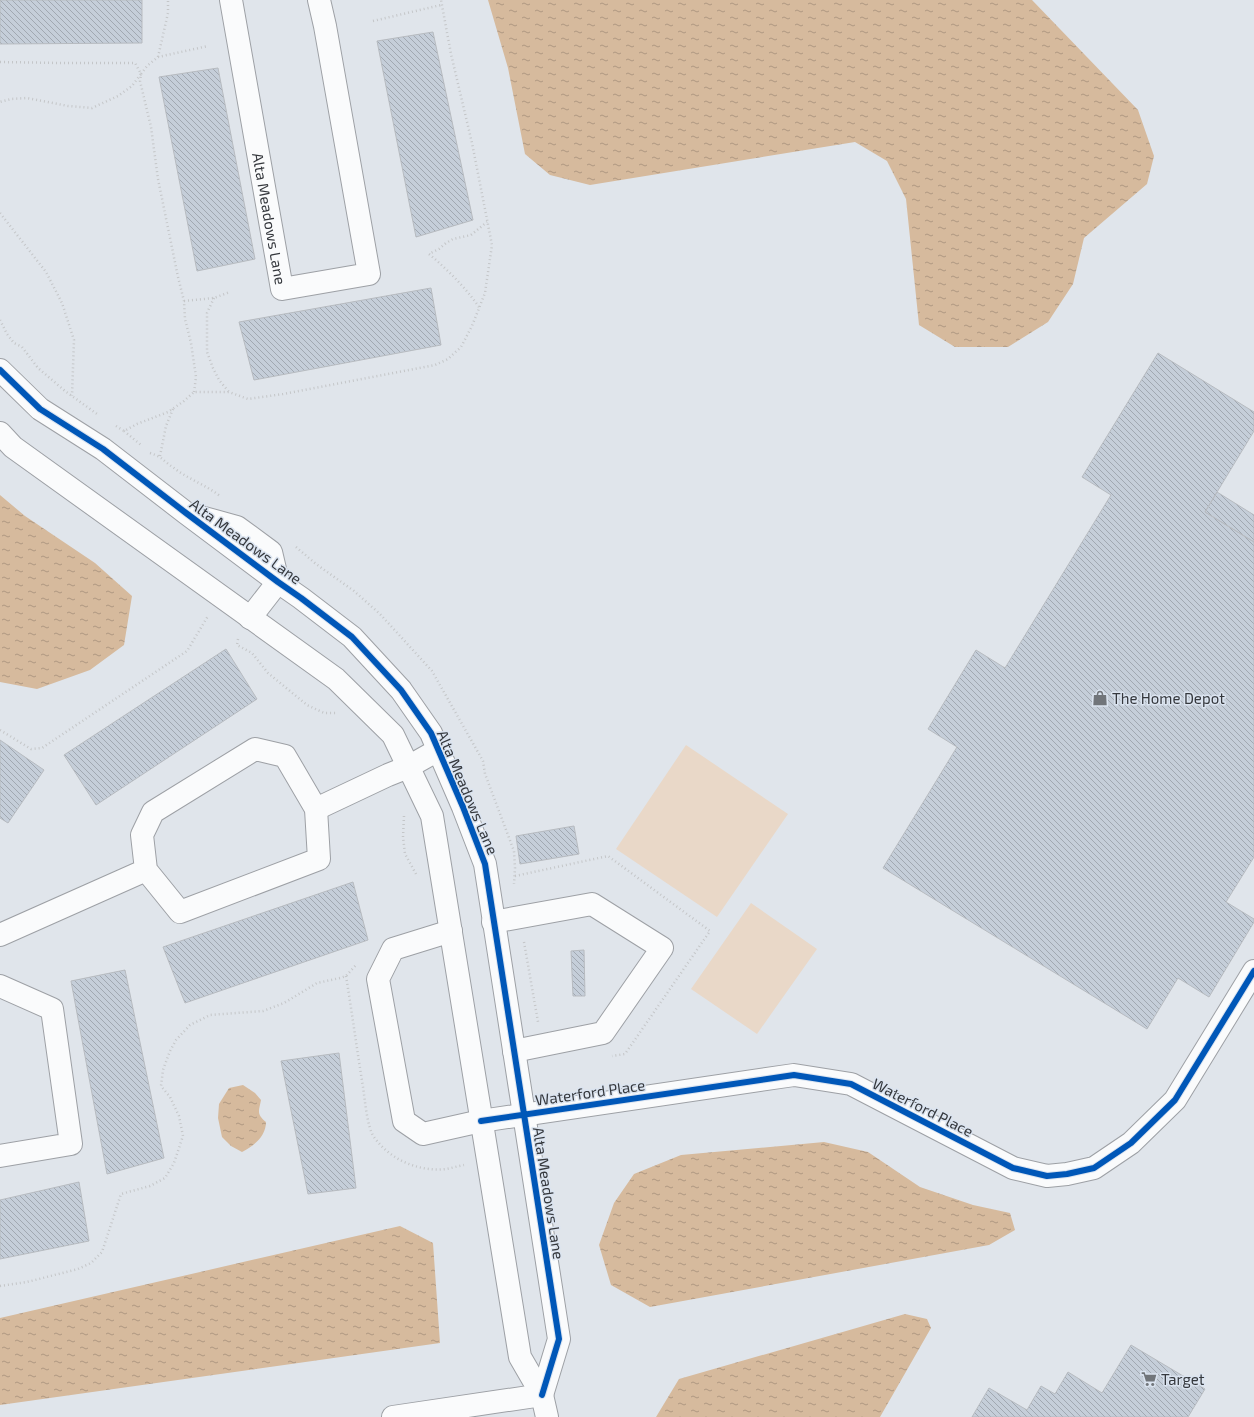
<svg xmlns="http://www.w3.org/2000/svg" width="1254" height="1417" font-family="'Exo 2',sans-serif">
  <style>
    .garden { fill: #e9d8c8 }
    .water { fill: url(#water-ripples) }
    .building { fill: url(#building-back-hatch); stroke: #b7bbc0 }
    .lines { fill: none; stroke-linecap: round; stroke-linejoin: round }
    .minor-casing { stroke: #9da0a5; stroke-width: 24 }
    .path { stroke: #c4c6c8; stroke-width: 2.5; stroke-dasharray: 1 3; stroke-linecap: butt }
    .minor { stroke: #fafbfc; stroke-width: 22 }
    .cycleway-casing { stroke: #dbe4f0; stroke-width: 8 }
    .cycleway { stroke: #0057b8; stroke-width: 6 }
    .labels { text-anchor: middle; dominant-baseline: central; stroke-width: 3; stroke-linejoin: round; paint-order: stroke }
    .street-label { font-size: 15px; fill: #35383d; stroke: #dbe4f0 }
    .poi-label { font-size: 15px; fill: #35383d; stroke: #dbe4f0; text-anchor: start }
  </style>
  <defs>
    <pattern id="water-ripples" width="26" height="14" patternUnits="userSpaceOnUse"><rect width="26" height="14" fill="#d6ba9d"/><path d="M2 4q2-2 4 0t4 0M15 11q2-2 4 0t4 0" fill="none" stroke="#ae9881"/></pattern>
    <pattern id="building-back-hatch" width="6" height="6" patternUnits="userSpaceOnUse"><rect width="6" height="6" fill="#c5ced9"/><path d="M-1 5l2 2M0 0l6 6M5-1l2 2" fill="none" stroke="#a1a8b1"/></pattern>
  </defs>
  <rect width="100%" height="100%" fill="#e0e5eb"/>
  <path class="garden" d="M686 745 788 814 717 917 616 849Z
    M751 903 817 949 757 1034 691 989Z"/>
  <path class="water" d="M488 0H1032L1138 110 1154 156 1147 184 1084 238 1073 284 1048 322 1008 347H955L919 325 906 199 887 161 855 142 590 185 550 175 525 154 508 68Z
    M0 495 25 516 95 563 132 596 124 645 90 670 37 689 0 682Z
    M243 1085 255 1093 261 1100C259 1111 256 1114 266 1122 266 1136 254 1146 242 1152L231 1146 222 1137 218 1118 219 1104 229 1088Z
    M824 1142 868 1152 920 1187 973 1205 1010 1213 1015 1230 989 1245 650 1307 611 1285 599 1245 614 1203 634 1174 681 1155Z
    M400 1226 433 1243 440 1343 0 1405V1318Z
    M905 1314 927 1319 931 1328 880 1417H656L679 1379Z"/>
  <path class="building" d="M0 0H142V43L0 44Z
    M433 32 473 220 416 237 377 41Z
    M218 68 255 259 197 271 159 77Z
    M431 288 441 345 254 380 239 322Z
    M1158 353 1254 412V431L1205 512 1254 542V857L1226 902 1254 919V922L1209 997 1178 978 1147 1029 883 868 957 747 928 729 976 650 1005 668 1111 495 1082 477Z
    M1217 492 1254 515V542L1205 512Z
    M226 649 257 699 96 805 64 755Z
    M0 740 44 770 8 823 0 818Z
    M574 826 579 854 520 864 516 836Z
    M353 882 368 940 185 1003 163 947Z
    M584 950 585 996H573L571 951Z
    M125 970 164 1158 107 1174 71 981Z
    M339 1053 356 1188 308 1194 281 1061Z
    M79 1182 89 1241 0 1259V1200Z
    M1131 1345 1205 1389 1188 1417H972L989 1388 1027 1410 1041 1386 1055 1394 1068 1372 1102 1393Z"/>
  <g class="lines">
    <defs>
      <g id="minor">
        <path id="s1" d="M231 0 282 289 369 274 325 26 319 0"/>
        <path d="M0 370 40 409 103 449 186 513 278 582 301 598 352 637 401 690 431 733 463 807 485 864 559 1339 542 1395"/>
        <path d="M0 433 13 447 336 679 393 735 432 816 520 1357 542 1395 547 1417"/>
        <path d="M197 516 237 527 271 552 278 582"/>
        <path d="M250 618 278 582"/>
        <path d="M316 809 388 775 408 767 438 750"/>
        <path d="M493 922 592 904 662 948 603 1033 514 1051"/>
        <path d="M451 931 393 949 378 979 404 1121 423 1134 481 1121 794 1075 851 1084 1013 1168 1047 1176 1067 1174 1094 1168 1131 1143 1175 1100 1254 971"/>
        <path d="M0 935 146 870 142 835 153 812 255 749 285 756 316 809 319 859 180 912 146 870"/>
        <path d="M0 986 52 1009 71 1144 0 1156"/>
        <path d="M393 1417 542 1395"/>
      </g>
    </defs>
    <use href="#minor" class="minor-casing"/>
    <path class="path" d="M373 21 441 5
      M158 57 168 13V0
      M0 62 60 63H135L141 74 132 86 118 96 92 108 68 106 27 98 11 99 0 102
      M0 213 46 272 62 303 74 340 72 396
      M214 298 207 313V352L213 368 219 380 229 392
      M184 301 214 298 230 292
      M479 307C465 287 448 270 429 254L439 249 446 243 453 239 471 235 487 222
      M0 320 7 334 14 343 22 347 38 368 65 391 97 414
      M194 392 196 377 191 343 185 319 184 301 178 277 158 179 151 127 140 81 141 74 147 66 158 57 208 46
      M116 426 124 431 137 424 168 412 184 401 194 392H229L248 399 283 394 435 365 448 359 461 347 472 326 485 293 492 245 472 143 451 54 441 0
      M124 431 141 445
      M150 453C163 457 163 461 174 468 188 479 206 485 220 496
      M160 456 166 426 173 409
      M296 547 316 564 354 591 380 614 432 671 483 761 485 774 514 851 515 868 514 884
      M238 639 237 645 252 653 268 673 307 705 324 713H336
      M0 730 31 749 42 748 187 651 208 616
      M404 816 403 837 405 854 416 874
      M515 876 608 856 710 931 625 1054 612 1056
      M524 942 538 1022
      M346 976C352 1013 357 1050 363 1087 365 1100 367 1127 374 1137 390 1160 419 1172 446 1169 452 1168 458 1166 464 1165
      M0 1286 27 1282 78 1269 91 1263 102 1252 121 1194 150 1186 165 1178 174 1163 183 1136 179 1116 170 1097 161 1086 163 1070 170 1051 176 1040 190 1025 210 1015 263 1011 284 1003 317 983 340 978 346 976 356 965"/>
    <use href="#minor" class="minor"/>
    <defs>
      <path id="cycleway" d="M0 370 40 409 103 449 186 513 278 582 301 598 352 637 401 690 431 733 463 807 485 864 559 1339 542 1395
        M481 1121 794 1075 851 1084 1013 1168 1047 1176 1067 1174 1094 1168 1131 1143 1175 1100 1254 971"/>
    </defs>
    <use href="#cycleway" class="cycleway-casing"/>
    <use href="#cycleway" class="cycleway"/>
  </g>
  <defs>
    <symbol id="shop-bare" viewBox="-9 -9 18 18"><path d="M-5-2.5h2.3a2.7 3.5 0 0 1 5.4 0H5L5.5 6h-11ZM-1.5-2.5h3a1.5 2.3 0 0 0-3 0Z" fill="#71757a" stroke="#dbe4f0" stroke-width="2.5" paint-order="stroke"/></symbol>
    <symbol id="supermarket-bare" viewBox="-9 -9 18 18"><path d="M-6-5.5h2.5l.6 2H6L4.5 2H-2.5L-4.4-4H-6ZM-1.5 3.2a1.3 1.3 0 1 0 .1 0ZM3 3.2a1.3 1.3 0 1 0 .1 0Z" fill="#71757a" stroke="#dbe4f0" stroke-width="2.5" paint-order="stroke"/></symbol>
  </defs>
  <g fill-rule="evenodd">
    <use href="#shop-bare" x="1089" y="687" width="22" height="22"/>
    <use href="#supermarket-bare" x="1138" y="1368" width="22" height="22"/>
  </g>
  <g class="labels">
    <g class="street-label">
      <text stroke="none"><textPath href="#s1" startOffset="222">Alta Meadows Lane</textPath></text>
      <text transform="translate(246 541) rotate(36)">Alta Meadows Lane</text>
      <text transform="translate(468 792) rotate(67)">Alta Meadows Lane</text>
      <text transform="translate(590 1092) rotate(-8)">Waterford Place</text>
      <text transform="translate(923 1107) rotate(27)">Waterford Place</text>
      <text transform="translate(549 1193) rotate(81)">Alta Meadows Lane</text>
    </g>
    <g class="poi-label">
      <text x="1112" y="698">The Home Depot</text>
      <text x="1161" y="1379">Target</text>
    </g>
  </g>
</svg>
